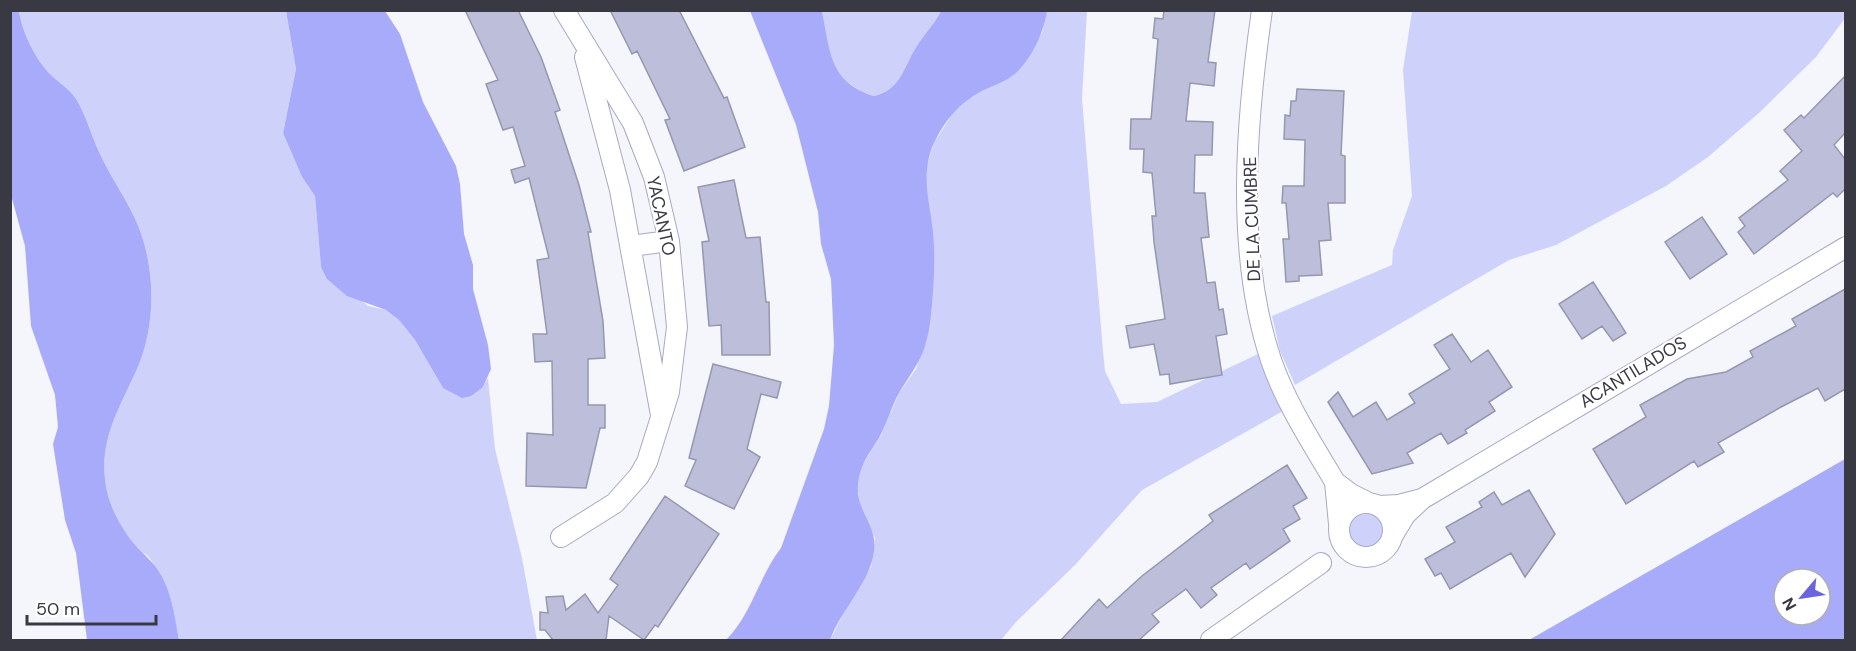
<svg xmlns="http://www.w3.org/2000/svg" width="1856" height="651" font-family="'DM Sans',sans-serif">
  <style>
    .green { fill: #ced2fb }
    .water { fill: #a8abfa; fill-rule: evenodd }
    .building { fill: #bdbfda; stroke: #9597b1; stroke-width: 1.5 }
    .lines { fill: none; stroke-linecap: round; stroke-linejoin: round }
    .minor-casing { stroke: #a7a9c4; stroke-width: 22 }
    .minor { stroke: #fff; stroke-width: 20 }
    .labels { text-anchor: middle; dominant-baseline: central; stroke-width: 4.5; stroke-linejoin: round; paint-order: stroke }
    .street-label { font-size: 18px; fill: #393944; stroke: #fff }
  </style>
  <rect width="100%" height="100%" fill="#f5f6fb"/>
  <path class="green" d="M19 11H286L296 69 283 133 302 177 315 196 321 267 368 306 386 310 399 320 415 340 443 388 483 387 488 378 495 449 522 558 537 640H179C174 614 166 583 151 560 148 555 142 552 137 548 121 531 107 503 105 479 100 435 123 402 139 363 154 327 155 281 144 243 136 212 116 187 102 158 93 141 88 121 79 104 73 91 60 84 51 75 35 59 22 32 19 11Z
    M822 11H941C934 25 923 35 915 49 903 69 900 90 874 96 830 82 828 51 822 11Z
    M1047 11H1087L1082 99 1103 351 1105 371 1121 404 1157 402 1260 353 1283 411 1142 490 1075 565 1016 622 1001 640H830L852 596 871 567 874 551 875 538 861 509 859 498 857 484 861 467 881 435 899 393 916 369 927 339 934 245 926 195 927 165 934 143 952 114 968 99 982 91 1042 33Z
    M1412 11 1845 10 1846 17 1816 57 1760 112 1708 157 1666 186 1556 245 1509 260 1295 385 1280 351 1272 316 1392 265 1393 250 1412 196 1403 70Z
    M1349 532a18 18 0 1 1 36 0a18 18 0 1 1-36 0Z"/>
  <path class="water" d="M10 11H19C22 32 35 59 51 75 60 84 73 91 79 104 88 121 93 141 102 158 116 187 136 212 144 243 155 281 154 327 139 364 123 402 100 435 105 479 107 503 120 527 135 545 144 555 154 562 161 575 172 594 175 619 179 640H87L76 553 65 520 53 444 58 427 55 395 31 326 25 246 11 195Z
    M286 11H385L400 34 423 102 456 166 460 184 464 234 473 265V289L488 345 491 369 483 387 471 396 462 398 443 388 415 340 399 320 386 310 347 296 327 279 321 267 315 196 302 177 283 133 296 69Z
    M750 11H822C830 51 829 82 874 96 900 90 903 69 915 49 923 35 934 25 941 11H1047C1044 31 1033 56 1018 71 1008 81 994 85 982 91 960 102 944 121 934 143 918 179 933 209 934 246 935 271 933 298 930 323 925 358 916 365 899 393 892 405 888 421 881 434 875 446 865 457 861 470 848 509 879 521 874 552 870 582 841 610 830 640H726C752 614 759 576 781 548L824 429 829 406 834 345 831 279 821 244 818 212 796 125Z
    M1845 459V640H1529ZM1784 579H1820V615H1784Z"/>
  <path class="building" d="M465 10H518L541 57 560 110 555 112 579 185 591 232H588L603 321 605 358 588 359V405H605V428H600L586 488 526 486 527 433 553 435 552 361 535 362 533 334H547L537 260 549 258 529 178 515 183 511 170 525 166 513 127 503 130 486 84 498 80Z
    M610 10H679L724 98 727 97 745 147 684 171 665 120 670 119 637 51 632 54Z
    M1164 10H1215L1208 62 1216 63 1214 86 1190 83 1186 121 1213 122 1212 155H1195L1194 193H1205L1209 237 1201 238 1207 283 1215 282 1219 310 1223 309 1227 334 1216 336 1222 375 1170 384 1169 374 1160 375 1154 344 1130 348 1126 326 1165 319 1154 242 1152 216H1156L1152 173 1143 172 1144 149H1130L1131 119H1151L1158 39 1153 38 1155 18 1163 19Z
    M1845 76V133L1834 145 1845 159V189L1837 197 1833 193 1754 254 1738 232 1745 226 1739 218 1788 180 1780 171 1802 151 1784 130 1801 115 1804 118Z
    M1297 89 1344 91 1341 155 1345 156V203H1328L1331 240 1319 241 1322 275 1299 276V281L1286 282 1283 239H1289L1286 203H1282L1283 186H1304L1305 140 1284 139 1285 115 1290 116 1291 101H1296Z
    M734 180 746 238 760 237 766 302H769L770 355H722L721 325 709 326 702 242 709 241 698 187Z
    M1702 217 1727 254 1690 279 1665 242Z
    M1593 282 1626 333 1613 341 1602 326 1582 339 1559 304Z
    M1845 289V389L1825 401 1818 388 1781 407 1718 443 1724 452 1698 467 1694 461 1626 504 1593 449 1646 417 1640 405 1687 379 1726 372 1753 357 1750 351 1796 326 1792 319Z
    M1452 334 1471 362 1488 350 1512 387 1489 402 1495 411 1465 430 1467 433 1448 444 1441 433 1407 453 1413 463 1372 474 1328 402 1338 392 1353 417 1376 402 1387 420 1415 403 1409 394 1450 369 1434 345Z
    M713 364 781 382 777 398 761 394 747 449 760 457 734 509 685 486 696 460 689 458Z
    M1287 465 1307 498 1293 506 1300 519 1283 529 1290 541 1250 569 1246 563 1211 588 1217 595 1201 608 1186 589 1152 614 1159 622 1139 640H1061L1099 599 1107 608 1142 576 1213 521 1209 515Z
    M1529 490 1555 534 1525 577 1511 553 1450 589 1441 573 1435 576 1425 559 1455 542 1446 527 1482 507 1479 502 1494 492 1502 505Z
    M665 496 719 534 658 627 655 625 644 640 609 616 606 640H553L545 630H540V612L548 613 546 597 563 596 566 610 585 594 598 613 618 585 610 579Z"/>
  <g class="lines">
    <defs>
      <path id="minor" d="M1262 10C1246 121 1235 253 1271 360 1286 404 1312 443 1335 482
        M585 57 620 190 661 415
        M631 246 669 241
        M1422 499 1846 247
        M1339 530a27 27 0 1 1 54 0a27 27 0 1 1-54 0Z
        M1379 506 1399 505 1422 499 1405 515 1393 535
        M1339 524 1335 482 1351 494 1369 503
        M561 537 615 503 639 476 647 462 669 392 677 327 669 241 654 177 633 123 564 10
        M1211 640 1321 563"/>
    </defs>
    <use href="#minor" class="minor-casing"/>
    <use href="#minor" class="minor"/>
  </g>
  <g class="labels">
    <g class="street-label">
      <text transform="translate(661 216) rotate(78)">YACANTO</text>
      <text transform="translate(1252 219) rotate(-92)">DE LA CUMBRE</text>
      <text transform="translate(1633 372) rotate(-31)">ACANTILADOS</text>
    </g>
  </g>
  <rect width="1856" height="651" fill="none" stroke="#393944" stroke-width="24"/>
  <g transform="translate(1802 597) rotate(241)"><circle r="28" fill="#ffffff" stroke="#b0b0b4" stroke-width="1.5"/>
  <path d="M0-4.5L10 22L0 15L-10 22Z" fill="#6b64de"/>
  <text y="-9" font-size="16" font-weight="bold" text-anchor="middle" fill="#393944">N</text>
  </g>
  <path d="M27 615v9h129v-9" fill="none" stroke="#393944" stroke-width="3"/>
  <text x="36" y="615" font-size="18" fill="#393944" stroke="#ffffff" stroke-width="4.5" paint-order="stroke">50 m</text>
</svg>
